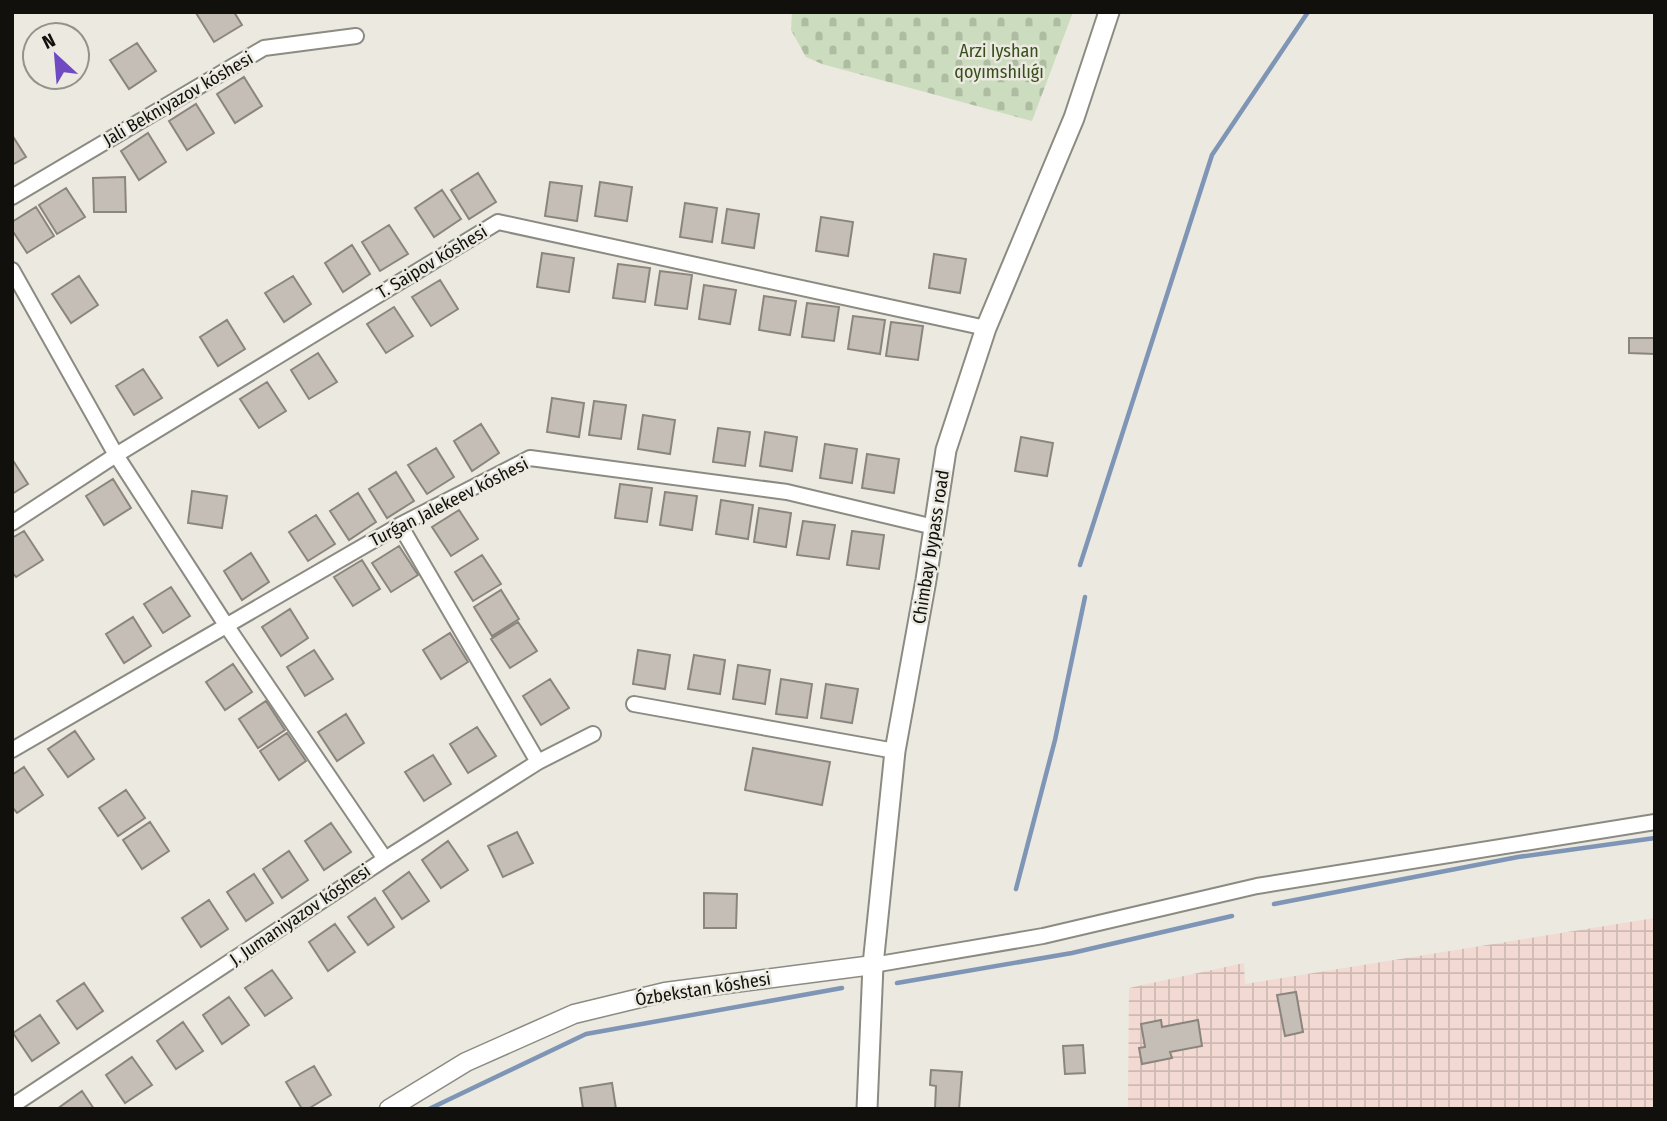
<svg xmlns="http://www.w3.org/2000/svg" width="1667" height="1121" font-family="'Fira Sans Condensed',sans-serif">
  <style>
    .industrial { fill: url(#industrial-grid) }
    .cemetery { fill: url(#cemetery-stones) }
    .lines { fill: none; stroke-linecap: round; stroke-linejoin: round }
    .stream { stroke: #7f95b5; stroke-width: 4.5 }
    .building { fill: #c4beb7; stroke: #8b857e; stroke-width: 2 }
    .minor-casing { stroke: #8c8b82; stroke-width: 18 }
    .tertiary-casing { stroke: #8c8b82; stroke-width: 21 }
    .secondary-casing { stroke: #8c8b82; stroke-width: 23 }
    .minor { stroke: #fff; stroke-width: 14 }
    .tertiary { stroke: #fff; stroke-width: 18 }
    .secondary { stroke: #fff; stroke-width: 19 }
    .labels { text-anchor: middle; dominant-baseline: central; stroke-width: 5; stroke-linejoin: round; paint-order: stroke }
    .park-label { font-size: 18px; fill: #374f1b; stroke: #ebe9e0 }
    .street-label { font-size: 18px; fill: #11100d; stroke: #ebe9e0 }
  </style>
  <defs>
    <pattern id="industrial-grid" width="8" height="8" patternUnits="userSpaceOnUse" patternTransform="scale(1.75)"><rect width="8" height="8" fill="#f2d9d2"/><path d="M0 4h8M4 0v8" fill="none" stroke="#ceb9b3"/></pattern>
    <pattern id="cemetery-stones" width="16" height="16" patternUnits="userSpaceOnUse" patternTransform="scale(1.75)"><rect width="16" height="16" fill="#ccdcbe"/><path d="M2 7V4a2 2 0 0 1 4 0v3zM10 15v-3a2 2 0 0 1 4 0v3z" fill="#aebca2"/></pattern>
  </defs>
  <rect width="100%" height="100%" fill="#ebe9e0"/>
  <path class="industrial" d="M1655 918V1109H1128L1129 988 1244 963 1245 984Z"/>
  <path class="cemetery" d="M792 12H1073L1032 121 822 64 806 57 791 30Z"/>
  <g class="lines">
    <path class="stream" d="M1080 565 1212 155 1308 12
      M1016 889 1055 740 1085 597
      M1274 904 1518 857 1655 838
      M897 983 1072 953 1232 916
      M429 1109 586 1034 842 988"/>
  </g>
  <path class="building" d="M197 12H234L242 25 214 42 196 13Z
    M137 43 156 71 129 89 110 60Z
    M244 77 262 106 235 123 217 94Z
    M196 104 214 133 187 150 169 121Z
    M148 133 166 162 139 180 121 151Z
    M12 135 26 157 12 165Z
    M478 173 496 202 469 219 451 190Z
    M125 177 126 212H94L93 178Z
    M550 182 582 186 577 221 545 216Z
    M600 182 632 187 627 221 595 216Z
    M66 188 85 217 57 234 39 205Z
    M442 190 461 219 434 237 415 208Z
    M685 203 717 208 712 242 680 237Z
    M36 207 54 236 27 253 12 230V222Z
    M727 209 759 214 754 248 722 243Z
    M821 217 853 222 848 256 816 251Z
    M389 225 408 254 380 271 362 242Z
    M352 245 370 274 343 292 325 263Z
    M542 253 574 258 569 292 537 287Z
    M934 254 966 259 960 293 929 288Z
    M618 264 650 268 645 302 613 298Z
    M660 271 692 275 687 309 655 305Z
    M79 276 98 305 71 323 52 294Z
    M293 276 311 304 284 322 265 293Z
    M440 280 458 309 431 326 412 297Z
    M704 285 736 290 730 324 699 319Z
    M764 296 796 301 790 335 759 330Z
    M807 303 839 307 834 341 802 337Z
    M394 307 413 336 386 353 367 324Z
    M853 316 885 320 880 354 848 349Z
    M227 320 245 349 218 366 200 337Z
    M891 322 923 326 918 360 886 356Z
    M1629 338H1655V354L1629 353Z
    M318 353 337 382 309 399 291 370Z
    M143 369 162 398 134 415 116 386Z
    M267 382 286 411 259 428 240 399Z
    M552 398 584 403 579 437 547 432Z
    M594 401 626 405 621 439 589 435Z
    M643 415 675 420 670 454 638 449Z
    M481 424 499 453 472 471 454 441Z
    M718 428 750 432 745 466 713 462Z
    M765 432 797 437 792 471 760 466Z
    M1021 437 1053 443 1047 476 1015 471Z
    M825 444 857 449 852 483 820 478Z
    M436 448 454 477 427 494 408 465Z
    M867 454 899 459 894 493 862 488Z
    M12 459 28 484 12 494Z
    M396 472 414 501 387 518 369 489Z
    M113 479 131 508 104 525 86 496Z
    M620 484 652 488 647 522 615 518Z
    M192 491 227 496 222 528 188 523Z
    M665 492 697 496 692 530 660 525Z
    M358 493 376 522 349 540 330 511Z
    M721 500 753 505 748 539 716 534Z
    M759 508 791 513 786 547 754 542Z
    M459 510 478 539 451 556 432 527Z
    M316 515 335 544 308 561 289 532Z
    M803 521 835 525 829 559 797 555Z
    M24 531 43 560 16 577 12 572V538Z
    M852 531 884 535 879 569 847 565Z
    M399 546 418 575 391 592 372 563Z
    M251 553 269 582 242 600 224 571Z
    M482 555 501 584 473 601 455 572Z
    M362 560 380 589 353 606 334 577Z
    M171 587 190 616 163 633 144 604Z
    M501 590 519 619 492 636 474 607Z
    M290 609 308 638 281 656 262 627Z
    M133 617 151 646 124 663 106 634Z
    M518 622 537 651 510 668 491 639Z
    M450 633 468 662 441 679 423 650Z
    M314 650 333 679 305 696 287 667Z
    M638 650 670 655 665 689 633 684Z
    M694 655 725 660 720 694 688 689Z
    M233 664 252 692 225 710 206 682Z
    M738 665 770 670 765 704 733 699Z
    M550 679 569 708 541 725 523 696Z
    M781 679 812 684 807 718 776 714Z
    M826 684 858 689 852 723 821 718Z
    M266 701 285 730 258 748 239 719Z
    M346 714 364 743 337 761 318 732Z
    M477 727 496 756 468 773 450 744Z
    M75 731 94 759 68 777 48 749Z
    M287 733 306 761 279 780 260 751Z
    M753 748 830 762 822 805 745 790Z
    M433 755 451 784 424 801 405 772Z
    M24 767 43 795 17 813 12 807V775Z
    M126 790 145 818 118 836 99 808Z
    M150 822 169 851 142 869 123 840Z
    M331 823 351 852 324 870 305 841Z
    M517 832 533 863 503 877 488 846Z
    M448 841 468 870 441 888 422 860Z
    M289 851 308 880 282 898 263 869Z
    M409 872 429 901 402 919 383 891Z
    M254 874 273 903 246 921 227 892Z
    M704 893 737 894 736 928H704Z
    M375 898 394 927 368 945 348 917Z
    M209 900 228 929 201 947 182 918Z
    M335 924 355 952 328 971 309 942Z
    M272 970 292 998 265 1016 245 988Z
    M84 983 103 1011 77 1029 57 1001Z
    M1296 992 1303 1032 1285 1036 1277 995Z
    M229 997 249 1025 222 1044 203 1015Z
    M40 1015 59 1043 32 1061 13 1033Z
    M1161 1020 1162 1027 1198 1020 1202 1046 1170 1052 1172 1058 1142 1064 1139 1048 1145 1047 1141 1024Z
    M183 1022 203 1051 176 1069 157 1041Z
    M1083 1045 1085 1073 1065 1074 1063 1046Z
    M132 1057 152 1085 125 1103 106 1075Z
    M314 1066 331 1095 308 1109H302L286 1082Z
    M931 1070 962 1072 959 1109H935L936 1086 930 1085Z
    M612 1083 616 1109H583L580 1088Z
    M82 1091 94 1109H57Z"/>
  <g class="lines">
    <defs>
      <path id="minor" d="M12 197 264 48 356 36
        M12 270 116 455 226 625 385 859
        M12 523 116 455 498 222 986 328
        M400 525 538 762
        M634 704 895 751
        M12 750 400 525 530 458 787 492 934 527
        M873 965 1043 936 1257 886 1655 822
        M12 1106 385 859 538 762 593 734"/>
      <path id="tertiary" d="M389 1109 466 1062 574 1014 665 992 873 965"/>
      <path id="secondary" d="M867 1109 873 965 895 751 926 580 946 450 986 328 1074 118 1109 12"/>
    </defs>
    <use href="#minor" class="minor-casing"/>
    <use href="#tertiary" class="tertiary-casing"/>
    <use href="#secondary" class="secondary-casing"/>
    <use href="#minor" class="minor"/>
    <use href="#tertiary" class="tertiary"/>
    <use href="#secondary" class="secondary"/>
  </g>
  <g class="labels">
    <g class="park-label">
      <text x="999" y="51">Arzi Iyshan<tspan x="999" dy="21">qoyımshılıǵı</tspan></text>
    </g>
    <g class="street-label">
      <text transform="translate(178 99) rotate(-30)">Jali Bekniyazov kóshesi</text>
      <text transform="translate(432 262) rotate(-31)">T. Saipov kóshesi</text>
      <text transform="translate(449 502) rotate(-27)">Turǵan Jalekeev kóshesi</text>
      <text transform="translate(931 547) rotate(-81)">Chimbay bypass road</text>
      <text transform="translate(300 915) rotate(-34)">J. Jumaniyazov kóshesi</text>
      <text transform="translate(703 989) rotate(-9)">Ózbekstan kóshesi</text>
    </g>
  </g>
  <rect width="1667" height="1121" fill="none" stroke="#11100d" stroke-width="28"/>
  <g transform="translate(56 56) rotate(334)"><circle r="33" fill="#ebe9e0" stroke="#94928c" stroke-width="2"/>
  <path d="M0-5L12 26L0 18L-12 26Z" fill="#6f4ac3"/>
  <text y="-10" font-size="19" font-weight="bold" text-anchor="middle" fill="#11100d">N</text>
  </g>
</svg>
